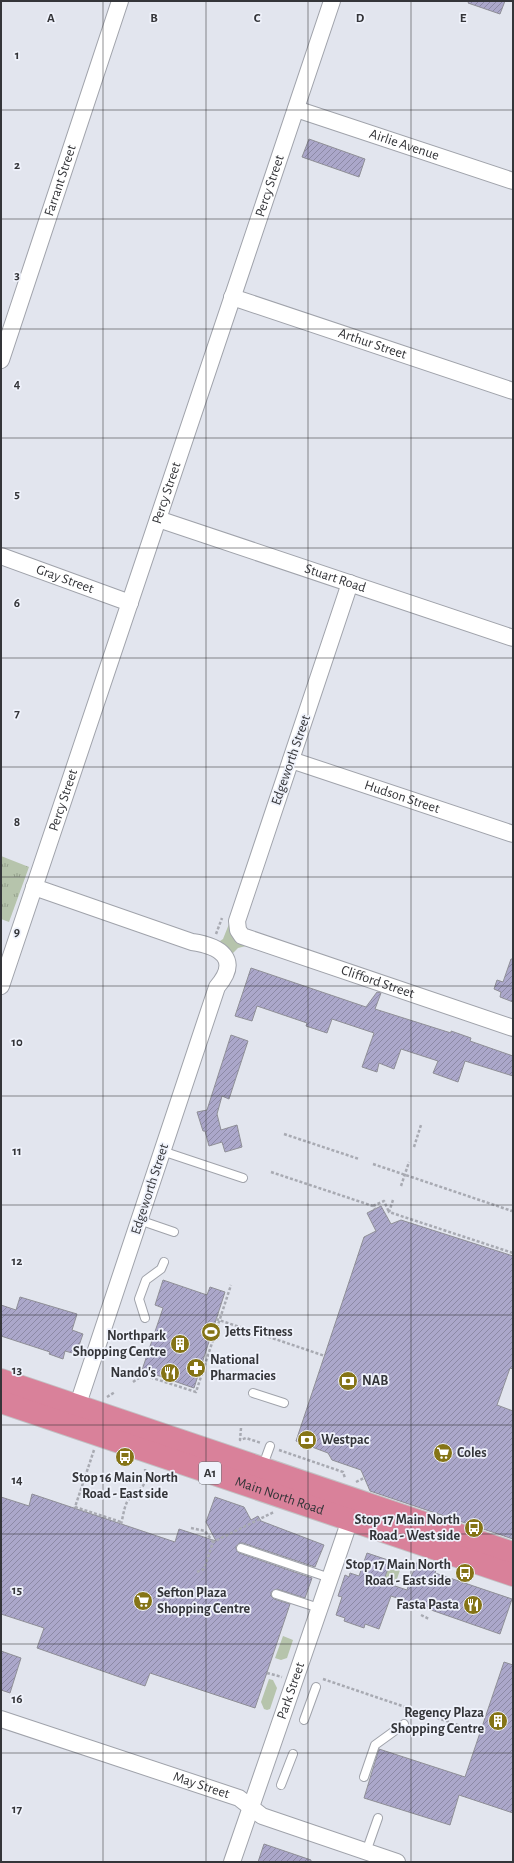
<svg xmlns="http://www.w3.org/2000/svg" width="514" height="1863" font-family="'Alegreya Sans',sans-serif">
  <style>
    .green { fill: #b6c4ac }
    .park { fill: url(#park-tufts) }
    .building { fill: url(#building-hatch); stroke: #8f8f97 }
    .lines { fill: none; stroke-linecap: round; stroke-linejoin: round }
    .lane-casing { stroke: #a0a3ab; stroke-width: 10 }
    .street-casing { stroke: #a0a3ab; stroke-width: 18 }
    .highway-casing { stroke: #c2c2c4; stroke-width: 24 }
    .path { stroke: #a8aab2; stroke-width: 2.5; stroke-dasharray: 3 2; stroke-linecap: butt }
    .lane { stroke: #fff; stroke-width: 8 }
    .street { stroke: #fff; stroke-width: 16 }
    .highway { stroke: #d9819a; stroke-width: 22 }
    .grid { fill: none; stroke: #343539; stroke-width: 1; stroke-opacity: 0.55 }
    .labels { text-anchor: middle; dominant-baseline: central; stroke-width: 3.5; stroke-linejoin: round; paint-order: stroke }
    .shield { fill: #eff2fb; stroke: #6c6e73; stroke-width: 1 }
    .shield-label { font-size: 13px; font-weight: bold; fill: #343539 }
    .street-label { font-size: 14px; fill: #343539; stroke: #eff2fb }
    .poi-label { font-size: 14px; font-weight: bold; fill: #343539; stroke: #eff2fb; text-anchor: start }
    .grid-label { font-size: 13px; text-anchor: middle; font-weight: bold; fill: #343539; stroke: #eff2fb; stroke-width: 3.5; stroke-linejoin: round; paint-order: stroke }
  </style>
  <defs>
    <pattern id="park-tufts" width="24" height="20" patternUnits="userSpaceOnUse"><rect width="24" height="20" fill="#b6c4ac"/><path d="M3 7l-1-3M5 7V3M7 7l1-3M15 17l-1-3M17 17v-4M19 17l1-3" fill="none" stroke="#95a08d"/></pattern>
    <pattern id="building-hatch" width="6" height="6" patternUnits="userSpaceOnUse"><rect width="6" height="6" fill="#aba7ca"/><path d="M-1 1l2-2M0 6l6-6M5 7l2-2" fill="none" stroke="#8c89a5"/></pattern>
  </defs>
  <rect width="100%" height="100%" fill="#e2e5ee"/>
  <path class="green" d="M229 924C231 935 236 939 246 946L238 948 232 954 217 943 223 939Z
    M391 1561 402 1564 395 1585 384 1581Z
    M283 1636 293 1640 287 1658 281 1660 275 1658Z
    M269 1679 273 1680 277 1688 270 1709 267 1710 264 1709 261 1702Z"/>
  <path class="park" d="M1 856 29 867 9 922 1 919Z"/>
  <path class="building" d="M469 1H505L500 14 468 3Z
    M309 139 365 159 359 177 302 157Z
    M511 959H513V1002L500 997 501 992 494 989 497 980 503 982Z
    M251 968 366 1007 377 992 381 993 375 1009 451 1033V1031L471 1038 470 1041 513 1056V1076L465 1061 458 1082 433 1073 438 1061 401 1049 394 1069 379 1063 377 1072 362 1067 374 1033 332 1019 327 1033 306 1026 307 1023 257 1006 252 1021 235 1016Z
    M231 1035 248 1041 229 1099 222 1096 217 1114 221 1130 237 1125 242 1147 225 1152 222 1142 209 1146 205 1131H203L197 1112 207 1110Z
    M381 1206 391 1224 401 1220 513 1256V1369L510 1368 497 1405 513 1411V1539L370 1491 361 1470 332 1460 328 1453 296 1441 364 1237 376 1231 367 1213Z
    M163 1280 207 1295 210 1287 225 1292 194 1388 142 1370 163 1308 155 1305Z
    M20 1297 77 1314 72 1330 83 1334 76 1354 65 1351 63 1359 49 1354 50 1352 1 1336V1305L16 1310Z
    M32 1494 175 1542 179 1529 216 1541 206 1522 215 1497 244 1507 251 1520 258 1516 261 1521 324 1545 315 1567 243 1543H240L236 1546V1549L239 1553 312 1578 305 1598 277 1589 271 1592V1596L274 1599 290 1604 255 1708 150 1673 145 1686 37 1648 44 1628 1 1614V1497L29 1506Z
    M367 1553 391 1561 383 1582 407 1590 416 1563 436 1570 435 1573 512 1599 500 1634 391 1596 379 1629 365 1624 364 1628 344 1621 345 1618 336 1615 342 1597 338 1596 345 1575 349 1577 350 1573 359 1576Z
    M1 1651 21 1658 10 1693 1 1690Z
    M504 1662 513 1665V1813L459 1795 450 1825 364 1798 379 1749 465 1777Z
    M264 1844 311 1860V1862H258Z"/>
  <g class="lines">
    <defs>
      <path id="lane" d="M162 1151 243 1178
        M139 1220 174 1232
        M145 1318 139 1299 146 1280 161 1269 164 1262
        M253 1393 284 1403
        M262 1468 270 1446
        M241 1548 330 1578
        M276 1594 319 1608
        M304 1720 316 1687
        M364 1777 375 1745 404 1724
        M281 1785 293 1754
        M366 1852 378 1818"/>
      <g id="street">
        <path id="s1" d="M296 109 513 181"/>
        <path id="s2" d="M232 297 513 391"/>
        <path id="s3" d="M1 360 120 1"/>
        <path id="s4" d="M158 519 513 638"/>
        <path id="s5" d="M1 556 130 603"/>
        <path id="s6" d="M350 583 237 921 238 930 242 936 513 1028"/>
        <path id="s7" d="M291 760 513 834"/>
        <path d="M34 887 192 942C220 946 241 959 217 987L74 1416"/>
        <path id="s8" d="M1 986 332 1"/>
        <path id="s9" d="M1 1719 239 1798 262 1816 397 1862"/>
        <path id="s10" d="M232 1862 350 1520"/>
      </g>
      <g id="highway">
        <path d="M1 1380 513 1553"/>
        <path id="s11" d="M1 1402 513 1575"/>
      </g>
    </defs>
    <use href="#lane" class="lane-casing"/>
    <use href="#street" class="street-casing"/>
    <use href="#highway" class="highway-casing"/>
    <path class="path" d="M216 934 222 918
      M284 1134 359 1159
      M414 1147 421 1125
      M373 1164 512 1211
      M271 1172 373 1206 375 1209
      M401 1186 409 1162
      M393 1200 389 1212 513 1253
      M373 1206 384 1201 389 1212
      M216 1319 325 1356
      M133 1382 143 1375 196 1392 231 1285
      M107 1397 115 1392
      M241 1428 240 1440 246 1438 261 1443
      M94 1450 75 1507 121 1522
      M279 1450 343 1472 345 1478
      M356 1482 364 1478
      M121 1524C123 1517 124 1508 127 1502 138 1485 147 1494 145 1468
      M191 1528 205 1531 213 1542
      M197 1572 204 1569 213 1542 274 1512
      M421 1615 429 1619
      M267 1673 282 1677
      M323 1679 461 1726"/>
    <use href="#lane" class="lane"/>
    <use href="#street" class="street"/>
    <use href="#highway" class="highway"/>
  </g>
  <path class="grid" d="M103 1V1862M206 1V1862M308 1V1862M411 1V1862M1 110H513M1 219H513M1 329H513M1 438H513M1 548H513M1 658H513M1 767H513M1 877H513M1 986H513M1 1096H513M1 1205H513M1 1315H513M1 1425H513M1 1534H513M1 1644H513M1 1753H513"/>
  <defs>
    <symbol id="stadium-disc" viewBox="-11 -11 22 22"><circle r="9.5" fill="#857416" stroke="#eff2fb"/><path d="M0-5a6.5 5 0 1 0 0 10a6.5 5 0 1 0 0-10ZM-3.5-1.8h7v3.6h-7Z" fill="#fff"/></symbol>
    <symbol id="building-disc" viewBox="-11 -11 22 22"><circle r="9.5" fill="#857416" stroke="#eff2fb"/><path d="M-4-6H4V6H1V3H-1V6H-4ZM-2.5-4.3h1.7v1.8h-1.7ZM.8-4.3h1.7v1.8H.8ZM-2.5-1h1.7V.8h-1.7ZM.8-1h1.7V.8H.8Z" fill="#fff"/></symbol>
    <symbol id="pharmacy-disc" viewBox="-11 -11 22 22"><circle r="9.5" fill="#857416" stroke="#eff2fb"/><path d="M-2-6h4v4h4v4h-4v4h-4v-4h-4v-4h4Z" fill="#fff"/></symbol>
    <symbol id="restaurant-disc" viewBox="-11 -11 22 22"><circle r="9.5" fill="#857416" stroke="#eff2fb"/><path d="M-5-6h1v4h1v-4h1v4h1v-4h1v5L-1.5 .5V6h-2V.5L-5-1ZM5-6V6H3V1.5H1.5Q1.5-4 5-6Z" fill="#fff"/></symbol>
    <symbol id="bank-disc" viewBox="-11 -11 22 22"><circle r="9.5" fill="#857416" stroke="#eff2fb"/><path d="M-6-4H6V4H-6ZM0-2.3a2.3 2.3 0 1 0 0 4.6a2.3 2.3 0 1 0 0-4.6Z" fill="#fff"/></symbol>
    <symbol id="supermarket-disc" viewBox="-11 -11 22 22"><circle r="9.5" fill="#857416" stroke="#eff2fb"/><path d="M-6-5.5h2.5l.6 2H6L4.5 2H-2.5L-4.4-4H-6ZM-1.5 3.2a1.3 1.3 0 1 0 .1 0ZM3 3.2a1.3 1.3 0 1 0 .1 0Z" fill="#fff"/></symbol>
    <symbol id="bus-disc" viewBox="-11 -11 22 22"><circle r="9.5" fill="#857416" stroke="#eff2fb"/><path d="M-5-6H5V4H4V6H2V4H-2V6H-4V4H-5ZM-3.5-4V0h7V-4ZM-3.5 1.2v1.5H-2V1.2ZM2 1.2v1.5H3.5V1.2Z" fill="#fff"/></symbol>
  </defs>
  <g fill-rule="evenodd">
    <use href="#stadium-disc" x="200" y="1321" width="22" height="22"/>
    <use href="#building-disc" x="169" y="1333" width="22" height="22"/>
    <use href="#pharmacy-disc" x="185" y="1357" width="22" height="22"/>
    <use href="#restaurant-disc" x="159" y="1362" width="22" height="22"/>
    <use href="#bank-disc" x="337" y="1370" width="22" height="22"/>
    <use href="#bank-disc" x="296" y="1429" width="22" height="22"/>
    <use href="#supermarket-disc" x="432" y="1442" width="22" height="22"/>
    <use href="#bus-disc" x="114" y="1446" width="22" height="22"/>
    <use href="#bus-disc" x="463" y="1517" width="22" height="22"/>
    <use href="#bus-disc" x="454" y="1562" width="22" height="22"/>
    <use href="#supermarket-disc" x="132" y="1590" width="22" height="22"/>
    <use href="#restaurant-disc" x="462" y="1594" width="22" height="22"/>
    <use href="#building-disc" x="487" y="1710" width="22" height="22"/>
  </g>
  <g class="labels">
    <rect class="shield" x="199" y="1462" width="22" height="22" rx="3"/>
    <g class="shield-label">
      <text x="210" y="1473">A1</text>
    </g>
    <g class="street-label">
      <text stroke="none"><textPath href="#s1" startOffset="114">Airlie Avenue</textPath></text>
      <text stroke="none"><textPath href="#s3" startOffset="189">Farrant Street</textPath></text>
      <text stroke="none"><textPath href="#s8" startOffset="844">Percy Street</textPath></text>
      <text stroke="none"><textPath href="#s2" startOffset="148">Arthur Street</textPath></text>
      <text stroke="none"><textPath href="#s8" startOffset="520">Percy Street</textPath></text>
      <text stroke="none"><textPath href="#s4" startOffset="187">Stuart Road</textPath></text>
      <text stroke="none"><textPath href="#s5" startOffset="68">Gray Street</textPath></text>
      <text transform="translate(291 760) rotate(-71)">Edgeworth Street</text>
      <text stroke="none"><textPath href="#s7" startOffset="117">Hudson Street</textPath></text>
      <text stroke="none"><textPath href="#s8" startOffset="196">Percy Street</textPath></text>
      <text stroke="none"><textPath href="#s6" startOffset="516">Clifford Street</textPath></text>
      <text transform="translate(150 1189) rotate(-72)">Edgeworth Street</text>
      <text stroke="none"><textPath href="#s11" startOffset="294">Main North Road</textPath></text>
      <text stroke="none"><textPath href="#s10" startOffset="181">Park Street</textPath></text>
      <text stroke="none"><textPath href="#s9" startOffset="211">May Street</textPath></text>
    </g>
    <g class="poi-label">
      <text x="225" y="1332">Jetts Fitness</text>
      <text x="166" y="1336" text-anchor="end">Northpark<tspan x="166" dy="16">Shopping Centre</tspan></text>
      <text x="210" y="1360">National<tspan x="210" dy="16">Pharmacies</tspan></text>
      <text x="156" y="1373" text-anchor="end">Nando's</text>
      <text x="362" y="1381">NAB</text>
      <text x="321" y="1440">Westpac</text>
      <text x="457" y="1453">Coles</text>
      <text x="125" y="1478" text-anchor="middle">Stop 16 Main North<tspan x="125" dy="16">Road - East side</tspan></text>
      <text x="460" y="1520" text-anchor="end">Stop 17 Main North<tspan x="460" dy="16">Road - West side</tspan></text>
      <text x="451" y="1565" text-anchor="end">Stop 17 Main North<tspan x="451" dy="16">Road - East side</tspan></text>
      <text x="157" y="1593">Sefton Plaza<tspan x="157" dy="16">Shopping Centre</tspan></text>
      <text x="459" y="1605" text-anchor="end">Fasta Pasta</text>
      <text x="484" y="1713" text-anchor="end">Regency Plaza<tspan x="484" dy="16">Shopping Centre</tspan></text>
    </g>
  </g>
  <g class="grid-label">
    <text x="51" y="22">A</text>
    <text x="154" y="22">B</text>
    <text x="257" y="22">C</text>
    <text x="360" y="22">D</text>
    <text x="463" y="22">E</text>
    <text x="17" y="59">1</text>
    <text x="17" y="169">2</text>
    <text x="17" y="279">3</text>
    <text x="17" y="388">4</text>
    <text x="17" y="498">5</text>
    <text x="17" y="607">6</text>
    <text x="17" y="717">7</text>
    <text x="17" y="826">8</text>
    <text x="17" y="936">9</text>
    <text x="17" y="1046">10</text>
    <text x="17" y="1155">11</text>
    <text x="17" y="1265">12</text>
    <text x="17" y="1374">13</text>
    <text x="17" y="1484">14</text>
    <text x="17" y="1594">15</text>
    <text x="17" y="1703">16</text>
    <text x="17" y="1813">17</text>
  </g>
  <rect width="514" height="1863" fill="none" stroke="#343539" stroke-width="4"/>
</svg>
